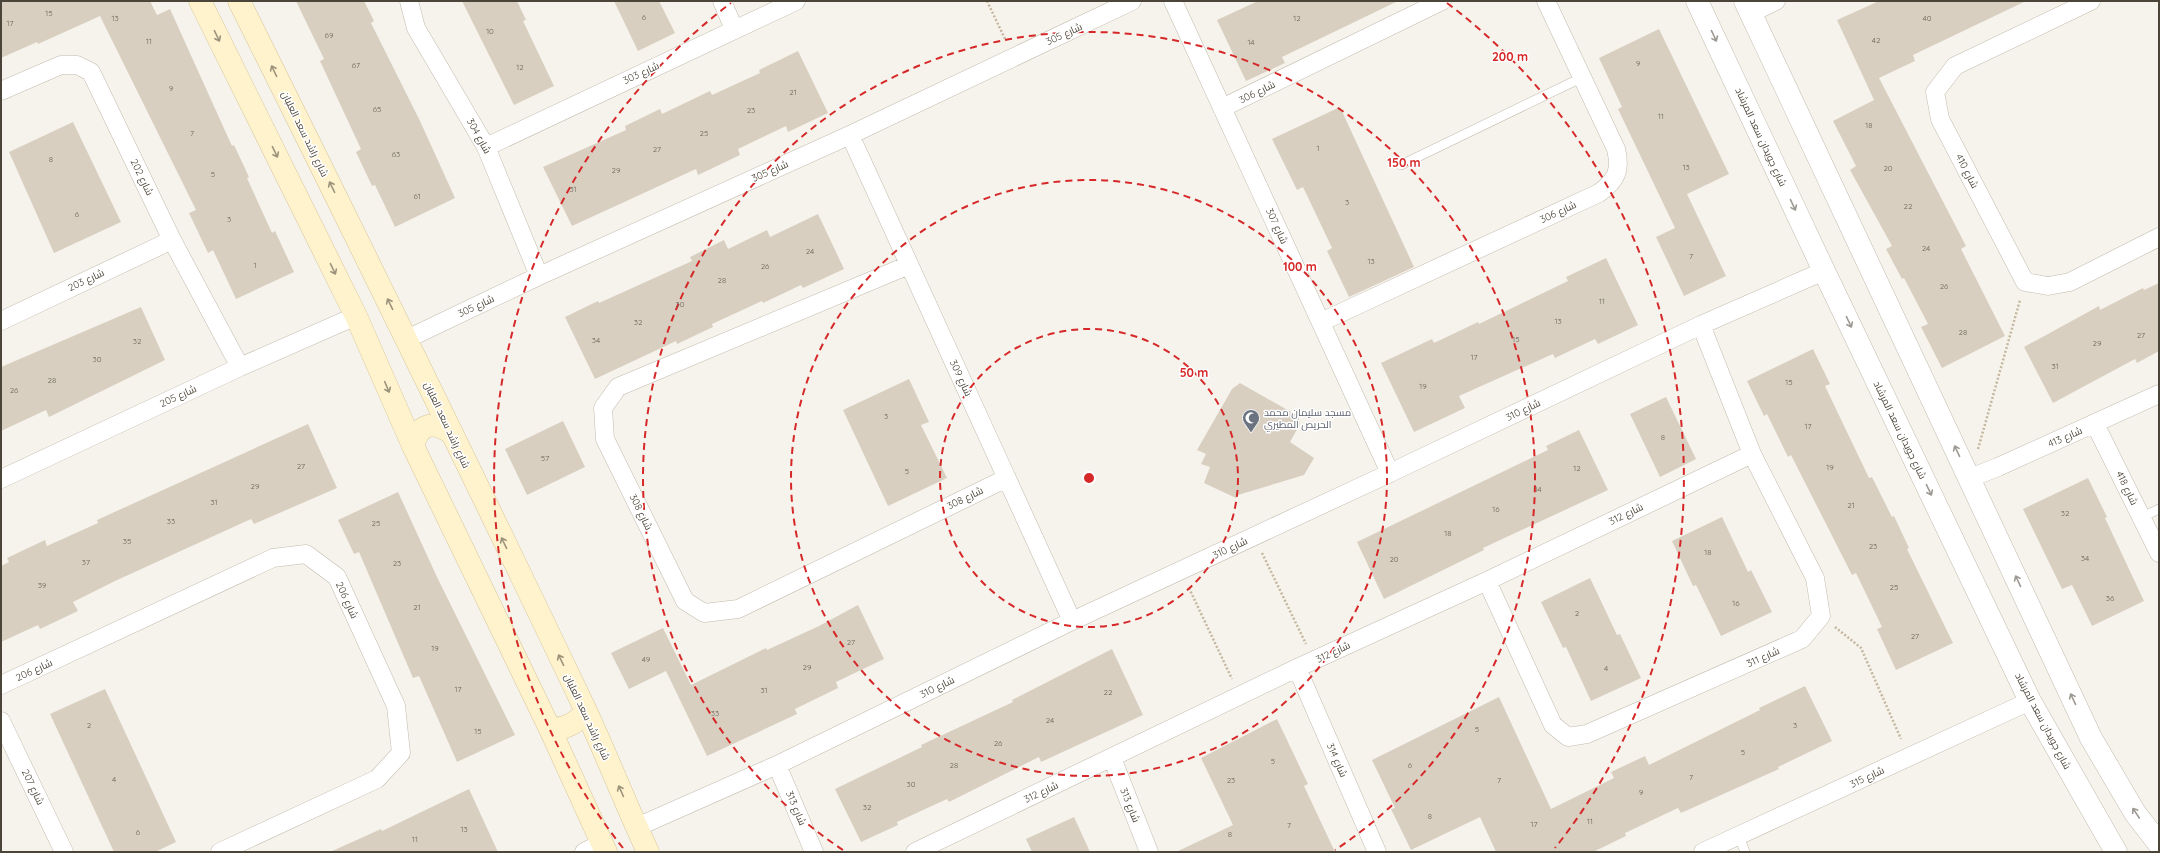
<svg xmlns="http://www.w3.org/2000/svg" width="2160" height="853" font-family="Quicksand,Cairo,sans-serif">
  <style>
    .building { fill: #d8cfc1 }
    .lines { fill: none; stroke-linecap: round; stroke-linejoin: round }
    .service-casing { stroke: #c2bbae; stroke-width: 10 }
    .minor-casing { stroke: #c2bbae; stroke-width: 19 }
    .tertiary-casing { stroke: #c2bbae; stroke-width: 23 }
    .secondary-casing { stroke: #d6c79b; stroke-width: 23 }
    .path { stroke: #c4b79f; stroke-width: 2.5; stroke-dasharray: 2 2; stroke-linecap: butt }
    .service { stroke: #fff; stroke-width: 9 }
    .minor { stroke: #fff; stroke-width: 18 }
    .tertiary { stroke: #fff; stroke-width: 22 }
    .secondary { stroke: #fff3cd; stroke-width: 22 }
    .oneway { stroke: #9c937c }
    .oneway2 { stroke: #9c9892 }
    .ring { fill: none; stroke: #d62828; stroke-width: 2; stroke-dasharray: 7 5 }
    .labels { text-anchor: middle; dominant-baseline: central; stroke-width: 3; stroke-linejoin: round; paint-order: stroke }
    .number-label { font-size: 8px; fill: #6e675b }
    .street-label { font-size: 10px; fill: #4b4439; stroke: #fff }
    .worship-label { font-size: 10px; fill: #5b616d; stroke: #fff; text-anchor: start }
    .centre { fill: #d62828; stroke: #fff; stroke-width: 2 }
    .ring-label { font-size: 12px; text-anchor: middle; font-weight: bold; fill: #d62828; stroke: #fff; stroke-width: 3; stroke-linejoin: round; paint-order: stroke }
  </style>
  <rect width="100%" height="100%" fill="#f6f3ec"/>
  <path class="building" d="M1 1H150L157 15 170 9 232 146 234 145 249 177 247 178 272 233 275 231 294 272 236 299 213 250 208 253 189 213 196 210 100 16 38 44 37 42 1 58Z
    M296 1H364L374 21 371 23 420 121 455 198 395 227 375 185 372 186 356 152 361 149 320 61 324 59Z
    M462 1H517L526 20 523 21 554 86 514 105Z
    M614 1H659L675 33 638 51Z
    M1258 1H1398L1282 57 1285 63 1246 81 1217 20Z
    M1879 1H2026L1913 55 1915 61 1879 78 1966 246 1961 249 2005 336 1942 368 1921 327 1928 324 1904 278 1902 279 1886 249 1892 246 1850 170 1856 166 1833 121 1874 100 1837 20Z
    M1659 29 1729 174 1687 194 1726 276 1684 296 1656 237 1675 228 1618 109 1622 107 1599 58Z
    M798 51 828 113 788 132 786 126 738 149 740 155 698 175 696 169 572 226 543 167 626 130 625 126 660 109 662 114 710 91 712 95 760 73 759 70Z
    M1340 107 1414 267 1349 297 1327 251 1332 248 1303 187 1297 190 1272 139Z
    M73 122 121 222 54 253 9 152Z
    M818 214 844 269 803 288 801 285 763 303 762 301 712 324 713 327 677 344 676 341 595 379 565 317 598 301 599 303 692 261 690 257 724 240 728 249 767 230 770 237Z
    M1606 258 1638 325 1598 344 1595 339 1555 358 1553 354 1459 396 1465 408 1414 432 1381 363 1432 339 1434 343 1478 322 1479 324 1568 281 1566 277Z
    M2159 283V351L2137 363 2135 359 2053 403 2024 347 2099 306 2100 310 2143 288 2144 290Z
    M141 307 165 360 49 417 46 410 1 431V367Z
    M1813 349 1830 384 1825 386 1869 478 1872 477 1892 517 1894 516 1909 548 1907 549 1953 643 1896 670 1877 629 1882 627 1856 573 1852 575 1791 455 1788 457 1767 414 1764 416 1747 381Z
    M909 379 929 422 921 425 947 478 888 506 843 410Z
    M1240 383 1298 416 1300 424 1290 442 1314 458 1304 475 1238 495 1236 498 1204 483 1210 467 1201 464 1206 454 1197 450 1232 389Z
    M1666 397 1696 459 1660 477 1630 414Z
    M563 421 585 467 527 495 505 449Z
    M308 424 337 488 254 524 251 519 115 581 73 602 78 611 40 629 38 625 1 642V566L9 562 7 558 45 540 47 546 98 523 97 520Z
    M1579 430 1608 490 1483 548 1484 550 1384 599 1357 542 1548 450 1546 446Z
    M2088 478 2107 517 2105 518 2144 601 2092 626 2072 585 2062 589 2023 509Z
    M398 492 437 577 515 735 457 762 419 676 413 678 359 552 354 554 338 520Z
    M1722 517 1748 572 1751 570 1772 612 1721 636 1696 585 1693 586 1672 541Z
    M1590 578 1617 635 1620 634 1641 678 1591 701 1566 647 1563 648 1541 602Z
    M858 605 884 659 836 682 838 688 795 709 797 714 707 756 666 671 629 689 611 653 663 628 691 685 766 648 767 650 819 626Z
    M1112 649 1143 715 1041 762 1039 757 949 802 947 799 897 822 898 825 861 842 835 789 922 747 921 745 1013 702 1012 700Z
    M1805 686 1832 741 1778 767 1779 769 1681 813 1678 808 1625 833 1626 836 1593 852H1496L1480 817 1411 850 1391 809 1395 808 1372 760 1499 697 1551 809 1614 778 1611 772 1645 756 1649 765 1760 710 1759 708Z
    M105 689 176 842 155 852H114L50 714Z
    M1277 719 1308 784 1304 786 1335 852H1176L1233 825 1201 758Z
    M469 789 498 852H330L381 829 382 831Z
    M1074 817 1090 852H1032L1026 839Z"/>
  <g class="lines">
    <defs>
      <path id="service" d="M1401 165 1581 78
        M2142 517 2159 509
        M1739 836 1745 852"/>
      <path id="minor" d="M409 1 416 28 486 147 539 276
        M722 1 734 29
        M1173 1 1390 473
        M2091 1 1955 66 1935 92 1940 119 2025 282 2048 286 2070 282 2159 237
        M1751 13 1776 1
        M1 91 61 65H77L91 72 172 240 240 367
        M1222 108 1442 1
        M850 135 1072 621
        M486 147 796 1
        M909 265 618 387 603 408 605 439 685 601 704 613 738 609 1007 478
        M1 321 172 240
        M1321 322 1599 193C1617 180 1621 170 1616 149L1546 1
        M407 339 539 276 850 135 1132 1
        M2095 424 2159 553
        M1970 478 1998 467 2159 394
        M1 479 240 367 356 316
        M1487 581 1553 725 1568 737 1587 734 1802 639 1821 616 1815 578 1752 454 1701 325
        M1297 668 1377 852
        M1 685 273 558 306 554 337 577 396 706 401 753 377 779 220 852
        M1 721 64 852
        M1112 758 1149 852
        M777 765 814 852
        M637 827 777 765 1072 621 1390 473 1701 325 1824 271
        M584 852 602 843
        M915 852 1297 668 1487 581 1752 454
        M1703 852 2030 701"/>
      <path id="tertiary" d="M1697 1 1824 271 2030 701 2116 852
        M1745 1 2091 738 2135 813 2159 844"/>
      <path id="secondary" d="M200 1 356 316 413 446 550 729 606 852
        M239 1C356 236 472 472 585 709 607 756 626 805 648 852
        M413 446C419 424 432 420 451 433
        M550 729C566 729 576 723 586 712"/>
    </defs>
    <use href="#service" class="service-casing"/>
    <use href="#minor" class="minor-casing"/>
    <use href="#tertiary" class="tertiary-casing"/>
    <use href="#secondary" class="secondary-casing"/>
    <path class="path" d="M987 1 1006 41
      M1978 449 2020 300
      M1262 553 1306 644
      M1189 588 1232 679
      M1835 627 1861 648 1901 739"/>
    <use href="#service" class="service"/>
    <use href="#minor" class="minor"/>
    <use href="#tertiary" class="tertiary"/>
    <use href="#secondary" class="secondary"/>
  </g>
  <defs><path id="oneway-shaft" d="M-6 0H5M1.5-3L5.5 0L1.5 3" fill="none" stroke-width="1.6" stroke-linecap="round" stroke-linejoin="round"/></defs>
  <g class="oneway">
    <use href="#oneway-shaft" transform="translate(217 36) rotate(64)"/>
    <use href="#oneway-shaft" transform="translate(274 71) rotate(-116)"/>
    <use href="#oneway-shaft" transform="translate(275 152) rotate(64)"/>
    <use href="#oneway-shaft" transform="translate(332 187) rotate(-116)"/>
    <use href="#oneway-shaft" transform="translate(333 269) rotate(64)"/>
    <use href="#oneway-shaft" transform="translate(390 304) rotate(-116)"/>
    <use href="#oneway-shaft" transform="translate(387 387) rotate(67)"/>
    <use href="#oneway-shaft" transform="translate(504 543) rotate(-116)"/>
    <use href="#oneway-shaft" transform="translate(561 660) rotate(-116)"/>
    <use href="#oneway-shaft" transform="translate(621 791) rotate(-114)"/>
  </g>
  <g class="oneway2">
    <use href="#oneway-shaft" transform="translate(1714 36) rotate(65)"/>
    <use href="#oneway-shaft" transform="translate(1793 205) rotate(65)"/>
    <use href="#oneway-shaft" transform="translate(1849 322) rotate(64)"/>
    <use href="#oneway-shaft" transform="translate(1957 451) rotate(-115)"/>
    <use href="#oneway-shaft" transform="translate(1929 490) rotate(64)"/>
    <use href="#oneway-shaft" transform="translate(2018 581) rotate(-115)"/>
    <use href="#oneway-shaft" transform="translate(2073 699) rotate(-115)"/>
    <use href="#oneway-shaft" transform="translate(2136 813) rotate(-124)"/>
  </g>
  <g class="ring">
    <circle cx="1089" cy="478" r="149"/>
    <circle cx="1089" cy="478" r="298"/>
    <path d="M843 850A446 446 0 1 1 1335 850"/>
    <path d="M623 848A595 595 0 0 1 731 3M1447 3A595 595 0 0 1 1555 848"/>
  </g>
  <defs>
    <symbol id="mosque-pin" viewBox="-11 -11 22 30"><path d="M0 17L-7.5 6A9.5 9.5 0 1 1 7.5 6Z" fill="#6b7280" stroke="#fff"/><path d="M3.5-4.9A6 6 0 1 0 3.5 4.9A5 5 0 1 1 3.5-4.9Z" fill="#fff"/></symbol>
  </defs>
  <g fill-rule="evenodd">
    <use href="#mosque-pin" x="1241" y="408" width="20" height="27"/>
  </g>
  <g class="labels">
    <g class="number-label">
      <text x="49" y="13">15</text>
      <text x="644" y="17">6</text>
      <text x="115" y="18">13</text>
      <text x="1297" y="18">12</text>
      <text x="1927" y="18">40</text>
      <text x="10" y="23">17</text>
      <text x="490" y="31">10</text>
      <text x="329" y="35">69</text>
      <text x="1876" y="40">42</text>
      <text x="149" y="41">11</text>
      <text x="1251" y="42">14</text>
      <text x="1638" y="63">9</text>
      <text x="356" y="65">67</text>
      <text x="520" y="67">12</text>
      <text x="171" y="88">9</text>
      <text x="793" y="92">21</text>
      <text x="377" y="109">65</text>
      <text x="751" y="110">23</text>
      <text x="1661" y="116">11</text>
      <text x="1869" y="125">18</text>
      <text x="192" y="133">7</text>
      <text x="704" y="133">25</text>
      <text x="1318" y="148">1</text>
      <text x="657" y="149">27</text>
      <text x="396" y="154">63</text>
      <text x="51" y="159">8</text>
      <text x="1686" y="167">13</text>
      <text x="1888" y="168">20</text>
      <text x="616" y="170">29</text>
      <text x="213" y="174">5</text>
      <text x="573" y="189">31</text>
      <text x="417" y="196">61</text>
      <text x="1347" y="202">3</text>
      <text x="1908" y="206">22</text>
      <text x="77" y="214">6</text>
      <text x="229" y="219">3</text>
      <text x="1926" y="248">24</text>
      <text x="810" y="251">24</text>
      <text x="1691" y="256">7</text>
      <text x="1371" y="261">13</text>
      <text x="255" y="265">1</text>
      <text x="765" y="266">26</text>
      <text x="722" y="280">28</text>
      <text x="1944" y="286">26</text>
      <text x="1602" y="301">11</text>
      <text x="680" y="304">30</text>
      <text x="1558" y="321">13</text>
      <text x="638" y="322">32</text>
      <text x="1963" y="332">28</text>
      <text x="2141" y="335">27</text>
      <text x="1516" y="339">15</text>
      <text x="596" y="340">34</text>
      <text x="137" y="341">32</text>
      <text x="2097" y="343">29</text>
      <text x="1474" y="357">17</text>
      <text x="97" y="359">30</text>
      <text x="2055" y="366">31</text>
      <text x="52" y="380">28</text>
      <text x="1789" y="382">15</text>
      <text x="1423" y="386">19</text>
      <text x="14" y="390">26</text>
      <text x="886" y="416">3</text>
      <text x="1808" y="426">17</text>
      <text x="1663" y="437">8</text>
      <text x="545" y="458">57</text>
      <text x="301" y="466">27</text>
      <text x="1830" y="467">19</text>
      <text x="1577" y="468">12</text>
      <text x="907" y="471">5</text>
      <text x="255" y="486">29</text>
      <text x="1538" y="489">14</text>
      <text x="214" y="502">31</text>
      <text x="1851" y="505">21</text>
      <text x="1496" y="509">16</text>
      <text x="2065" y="513">32</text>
      <text x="171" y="521">33</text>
      <text x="376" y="523">25</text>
      <text x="1448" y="533">18</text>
      <text x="127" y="541">35</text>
      <text x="1873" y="546">23</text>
      <text x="1708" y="552">18</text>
      <text x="2085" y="558">34</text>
      <text x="1394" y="559">20</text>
      <text x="86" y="562">37</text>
      <text x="397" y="563">23</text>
      <text x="42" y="585">39</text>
      <text x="1894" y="587">25</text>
      <text x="2110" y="598">36</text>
      <text x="1736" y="603">16</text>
      <text x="417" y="607">21</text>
      <text x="1577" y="613">2</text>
      <text x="1915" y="636">27</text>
      <text x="851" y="642">27</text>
      <text x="435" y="648">19</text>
      <text x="646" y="659">49</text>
      <text x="807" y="667">29</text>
      <text x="1606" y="668">4</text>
      <text x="458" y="689">17</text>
      <text x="764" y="690">31</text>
      <text x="1108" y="692">22</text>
      <text x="715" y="713">33</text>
      <text x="1050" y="720">24</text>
      <text x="89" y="725">2</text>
      <text x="1795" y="725">3</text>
      <text x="1477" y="729">5</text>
      <text x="478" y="731">15</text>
      <text x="998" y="743">26</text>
      <text x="1743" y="752">5</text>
      <text x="1273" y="761">5</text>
      <text x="954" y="765">28</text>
      <text x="1410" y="765">6</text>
      <text x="1691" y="777">7</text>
      <text x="114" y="779">4</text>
      <text x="1231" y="780">23</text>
      <text x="1499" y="780">7</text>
      <text x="911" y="784">30</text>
      <text x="1641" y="792">9</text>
      <text x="867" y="807">32</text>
      <text x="1430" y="816">8</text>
      <text x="1590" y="821">11</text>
      <text x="1534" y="824">17</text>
      <text x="1289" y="825">7</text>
      <text x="464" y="829">13</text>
      <text x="138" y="832">6</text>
      <text x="1230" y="834">8</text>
      <text x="415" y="839">11</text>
    </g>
    <g class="street-label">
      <text transform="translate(1064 34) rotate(-25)">شارع 305</text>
      <text transform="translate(641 73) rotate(-25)">شارع 303</text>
      <text transform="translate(1257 92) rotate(-26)">شارع 306</text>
      <text transform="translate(305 134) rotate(64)">شارع راشد سعد العلبان</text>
      <text transform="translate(479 136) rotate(61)">شارع 304</text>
      <text transform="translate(1761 137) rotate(65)">شارع جويدان سعد المرشاد</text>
      <text transform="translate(770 171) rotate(-24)">شارع 305</text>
      <text transform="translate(1967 171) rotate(62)">شارع 410</text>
      <text transform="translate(142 177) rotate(64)">شارع 202</text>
      <text transform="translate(1558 212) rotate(-25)">شارع 306</text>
      <text transform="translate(1277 226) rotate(65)">شارع 307</text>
      <text transform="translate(86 280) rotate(-25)">شارع 203</text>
      <text transform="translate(476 306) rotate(-25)">شارع 305</text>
      <text transform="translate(961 378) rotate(65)">شارع 309</text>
      <text transform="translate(178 396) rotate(-25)">شارع 205</text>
      <text transform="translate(1523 410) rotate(-26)">شارع 310</text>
      <text transform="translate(447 425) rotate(65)">شارع راشد سعد العلبان</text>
      <text transform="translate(1900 430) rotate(64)">شارع جويدان سعد المرشاد</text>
      <text transform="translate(2065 437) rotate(-24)">شارع 413</text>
      <text transform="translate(2127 488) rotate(64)">شارع 418</text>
      <text transform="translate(965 498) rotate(-26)">شارع 308</text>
      <text transform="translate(641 512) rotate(64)">شارع 308</text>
      <text transform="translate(1626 514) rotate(-26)">شارع 312</text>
      <text transform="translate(1230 548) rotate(-25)">شارع 310</text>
      <text transform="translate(347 600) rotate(65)">شارع 206</text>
      <text transform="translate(1333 652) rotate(-25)">شارع 312</text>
      <text transform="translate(1763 657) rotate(-24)">شارع 311</text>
      <text transform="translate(34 670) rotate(-25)">شارع 206</text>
      <text transform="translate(937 687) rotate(-26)">شارع 310</text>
      <text transform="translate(587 717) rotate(65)">شارع راشد سعد العلبان</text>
      <text transform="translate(2043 721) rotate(62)">شارع جويدان سعد المرشاد</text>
      <text transform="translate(1337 760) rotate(66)">شارع 314</text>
      <text transform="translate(1867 777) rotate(-25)">شارع 315</text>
      <text transform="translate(33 787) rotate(64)">شارع 207</text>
      <text transform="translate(1041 792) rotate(-25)">شارع 312</text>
      <text transform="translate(1130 805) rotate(68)">شارع 313</text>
      <text transform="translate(796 808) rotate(67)">شارع 313</text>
    </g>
    <g class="worship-label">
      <text x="1264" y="412">مسجد سليمان محمد<tspan x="1264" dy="12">الحريص المطيري</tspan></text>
    </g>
  </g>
  <circle cx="1089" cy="478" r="6" class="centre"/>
  <g class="ring-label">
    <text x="1510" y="61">200 m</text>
    <text x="1404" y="167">150 m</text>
    <text x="1300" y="271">100 m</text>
    <text x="1194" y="377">50 m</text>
  </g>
  <rect width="2160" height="853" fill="none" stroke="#4b4439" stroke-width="4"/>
</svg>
